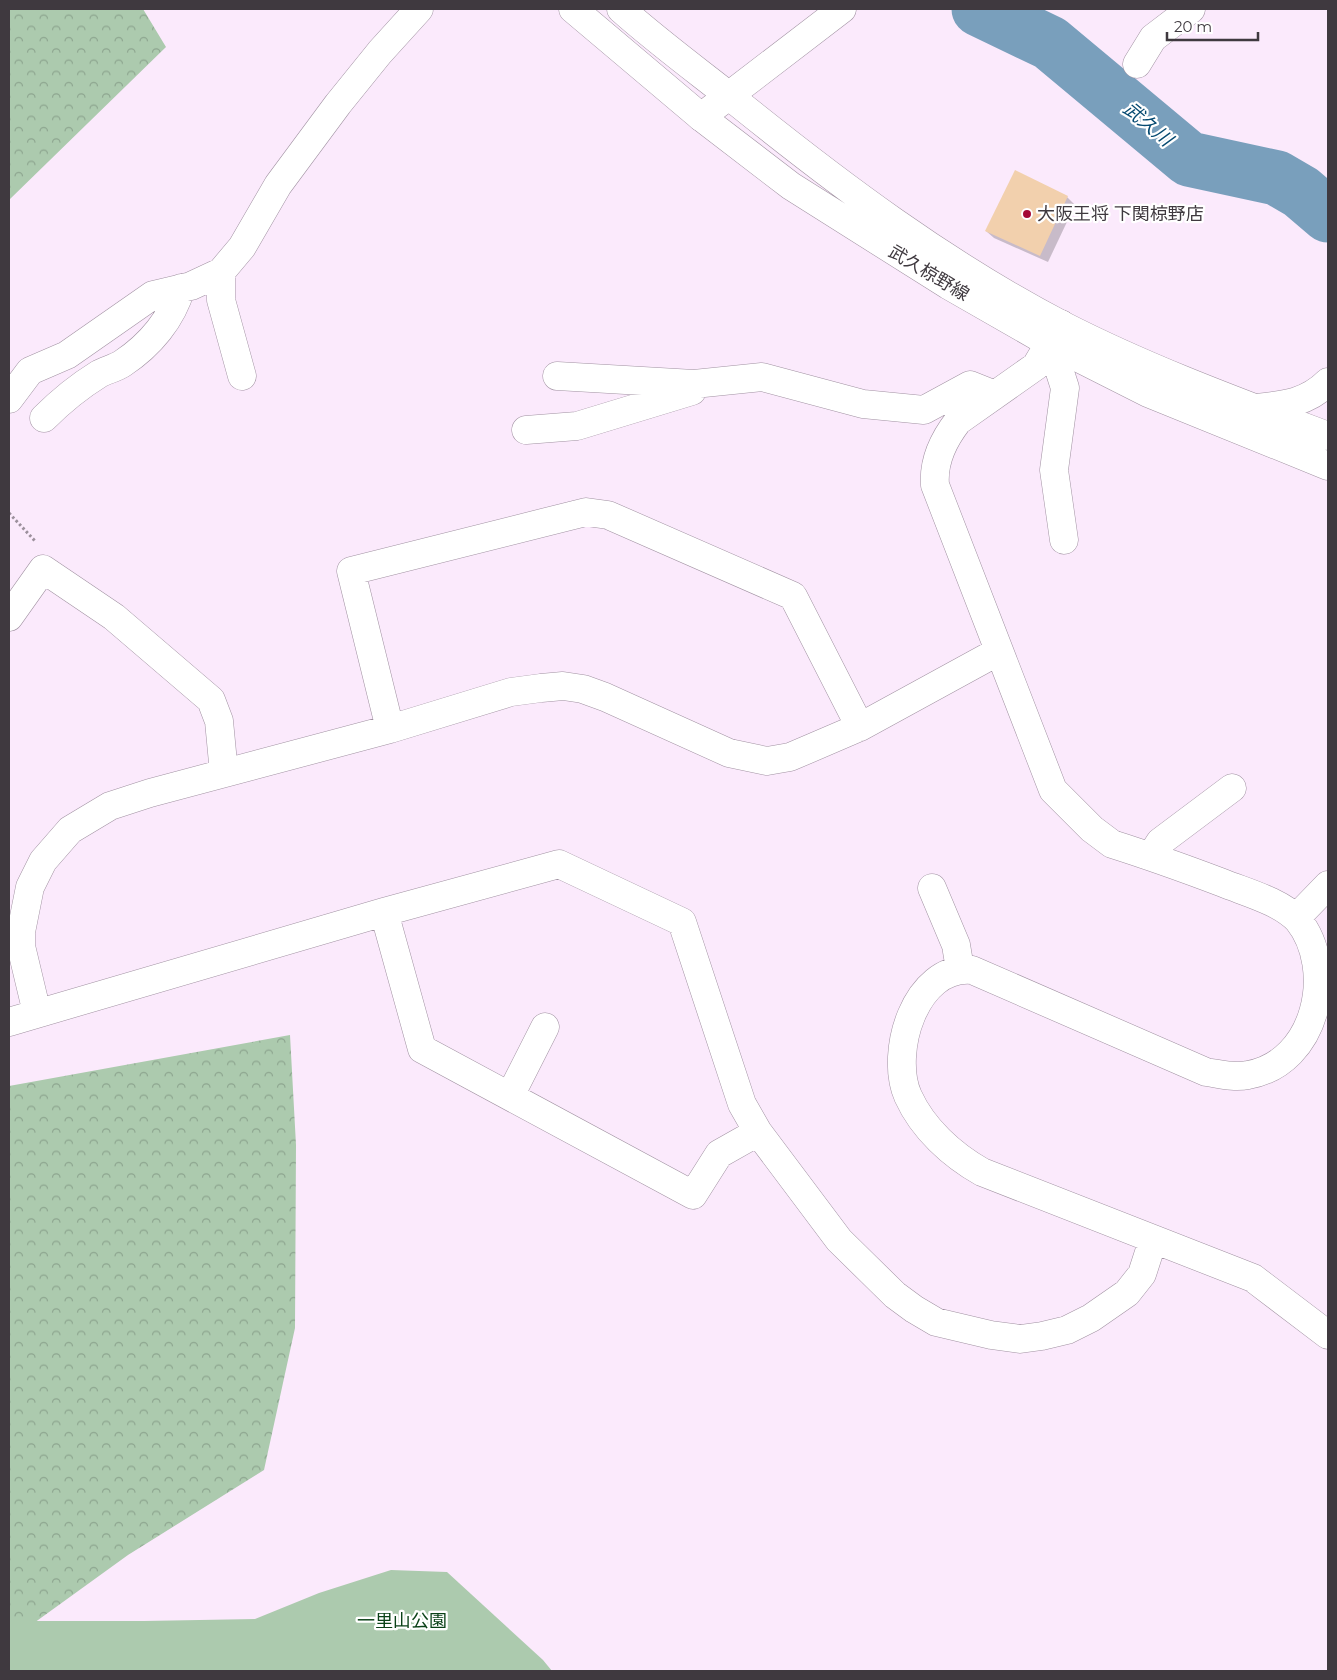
<svg xmlns="http://www.w3.org/2000/svg" width="1337" height="1680" font-family="Montserrat,'Noto Sans JP',sans-serif">
  <style>
    .forest { fill: url(#forest-crowns) }
    .park { fill: #accaae }
    .shadow { fill: #0003 }
    .lines { fill: none; stroke-linecap: round; stroke-linejoin: round }
    .river { stroke: #799fbc; stroke-width: 55 }
    .building { fill: #f2d0ad }
    .minor-casing { stroke: #a192a2; stroke-width: 29 }
    .major-casing { stroke: #a192a2; stroke-width: 29 }
    .path { stroke: #9c909c; stroke-width: 3; stroke-dasharray: 2.5 2.5; stroke-linecap: butt }
    .minor { stroke: #fff; stroke-width: 28 }
    .major { stroke: #fff; stroke-width: 28 }
    .poi-dot { fill: #a40836; stroke: #fff; stroke-width: 2 }
    .labels { text-anchor: middle; dominant-baseline: central; stroke-width: 4.5; stroke-linejoin: round; paint-order: stroke }
    .poi-label { font-size: 18px; fill: #3f393f; stroke: #fff; text-anchor: start }
    .street-label { font-size: 18px; fill: #3f393f; stroke: #fff }
    .park-label { font-size: 18px; fill: #0b4218; stroke: #fff }
    .water-label { font-size: 19px; font-style: italic; fill: #064a71; stroke: #fff }
  </style>
  <defs>
    <pattern id="forest-crowns" width="20" height="18" patternUnits="userSpaceOnUse" patternTransform="scale(1.25)"><rect width="20" height="18" fill="#accaae"/><path d="M2 6a3 3 0 1 1 6 0M12 15a3 3 0 1 1 6 0" fill="none" stroke="#8da58f"/></pattern>
  </defs>
  <rect width="100%" height="100%" fill="#fbeafc"/>
  <path class="forest" d="M9 9H143L166 47 9 200Z
    M290 1035 296 1145 295 1328 264 1470 128 1555 9 1641V1086Z"/>
  <path class="park" d="M391 1570 447 1572 543 1660 552 1671H9V1621H144L255 1619 319 1593Z"/>
  <path class="shadow" d="M1067 197 1075 205 1048 262 994 238 986 231Z"/>
  <g class="lines">
    <path class="river" d="M979 9 1050 43 1189 159 1277 178 1301 192 1328 215"/>
  </g>
  <path class="building" d="M1015 170 1068 196 1040 256 985 231Z"/>
  <g class="lines">
    <defs>
      <path id="minor" d="M1137 64 1153 38 1191 9
        M701 117 842 9
        M221 272V300L242 376
        M1061 324 1036 366 958 421C944 439 933 461 935 485L1053 790 1092 829 1112 844C1150 856 1186 869 1223 883 1248 893 1279 901 1298 920 1337 969 1317 1063 1248 1075 1234 1078 1220 1074 1206 1072L972 970C915 965 889 1053 908 1096 923 1129 952 1155 982 1172L1253 1278 1328 1335
        M1051 344 1065 388 1054 470 1064 540
        M557 376 694 384 762 377 863 404 924 410 970 385 995 395
        M9 399 30 371 67 355 153 295 191 286 221 272 242 247 278 185 338 104 380 52 419 9
        M1255 408C1284 405 1307 403 1328 382
        M44 418C61 401 78 387 99 374 106 370 116 368 123 363 150 345 172 319 181 288
        M526 430 577 426 692 391
        M9 617 43 569 114 617 211 700 219 721 224 773
        M390 729 351 571 586 512 608 515 793 596 860 727
        M1151 856 1160 842 1232 788
        M932 888 956 945 960 969
        M384 912 422 1049 693 1195 719 1154 758 1132
        M1296 918 1328 885
        M37 1013 21 946V932L30 887 43 861 70 830 110 806 150 793 390 729 511 692 541 688 563 686 583 689 605 697 729 753 767 761 790 757 860 727 999 651
        M9 1022 384 912 559 864 682 922 742 1104 758 1132 839 1240 895 1295 914 1309 936 1322 991 1335 1020 1339 1042 1336 1067 1330 1091 1318 1127 1293 1142 1274 1153 1240
        M510 1096 545 1027"/>
      <path id="major" d="M573 9 701 117 791 186 948 285 1051 344 1148 393 1328 466
        M621 9C658 42 699 72 738 103 840 185 945 264 1062 325 1148 369 1238 402 1328 436"/>
    </defs>
    <use href="#minor" class="minor-casing"/>
    <use href="#major" class="major-casing"/>
    <path class="path" d="M9 513 36 542"/>
    <use href="#minor" class="minor"/>
    <use href="#major" class="major"/>
  </g>
  <circle class="poi-dot" cx="1027" cy="214" r="5"/>
  <g class="labels">
    <g class="poi-label">
      <text x="1037" y="214">大阪王将 下関椋野店</text>
    </g>
    <g class="street-label">
      <text transform="translate(929 273) rotate(31)">武久椋野線</text>
    </g>
    <g class="park-label">
      <text x="402" y="1621">一里山公園</text>
    </g>
    <g class="water-label">
      <text transform="translate(1148 124) rotate(40)">武久川</text>
    </g>
  </g>
  <rect width="1337" height="1680" fill="none" stroke="#3f393f" stroke-width="20"/>
  <path d="M1167 32v8h91v-8" fill="none" stroke="#3f393f" stroke-width="2.5"/>
  <text x="1174" y="32" font-size="15" fill="#3f393f" stroke="#ffffff" stroke-width="4" paint-order="stroke">20 m</text>
</svg>
